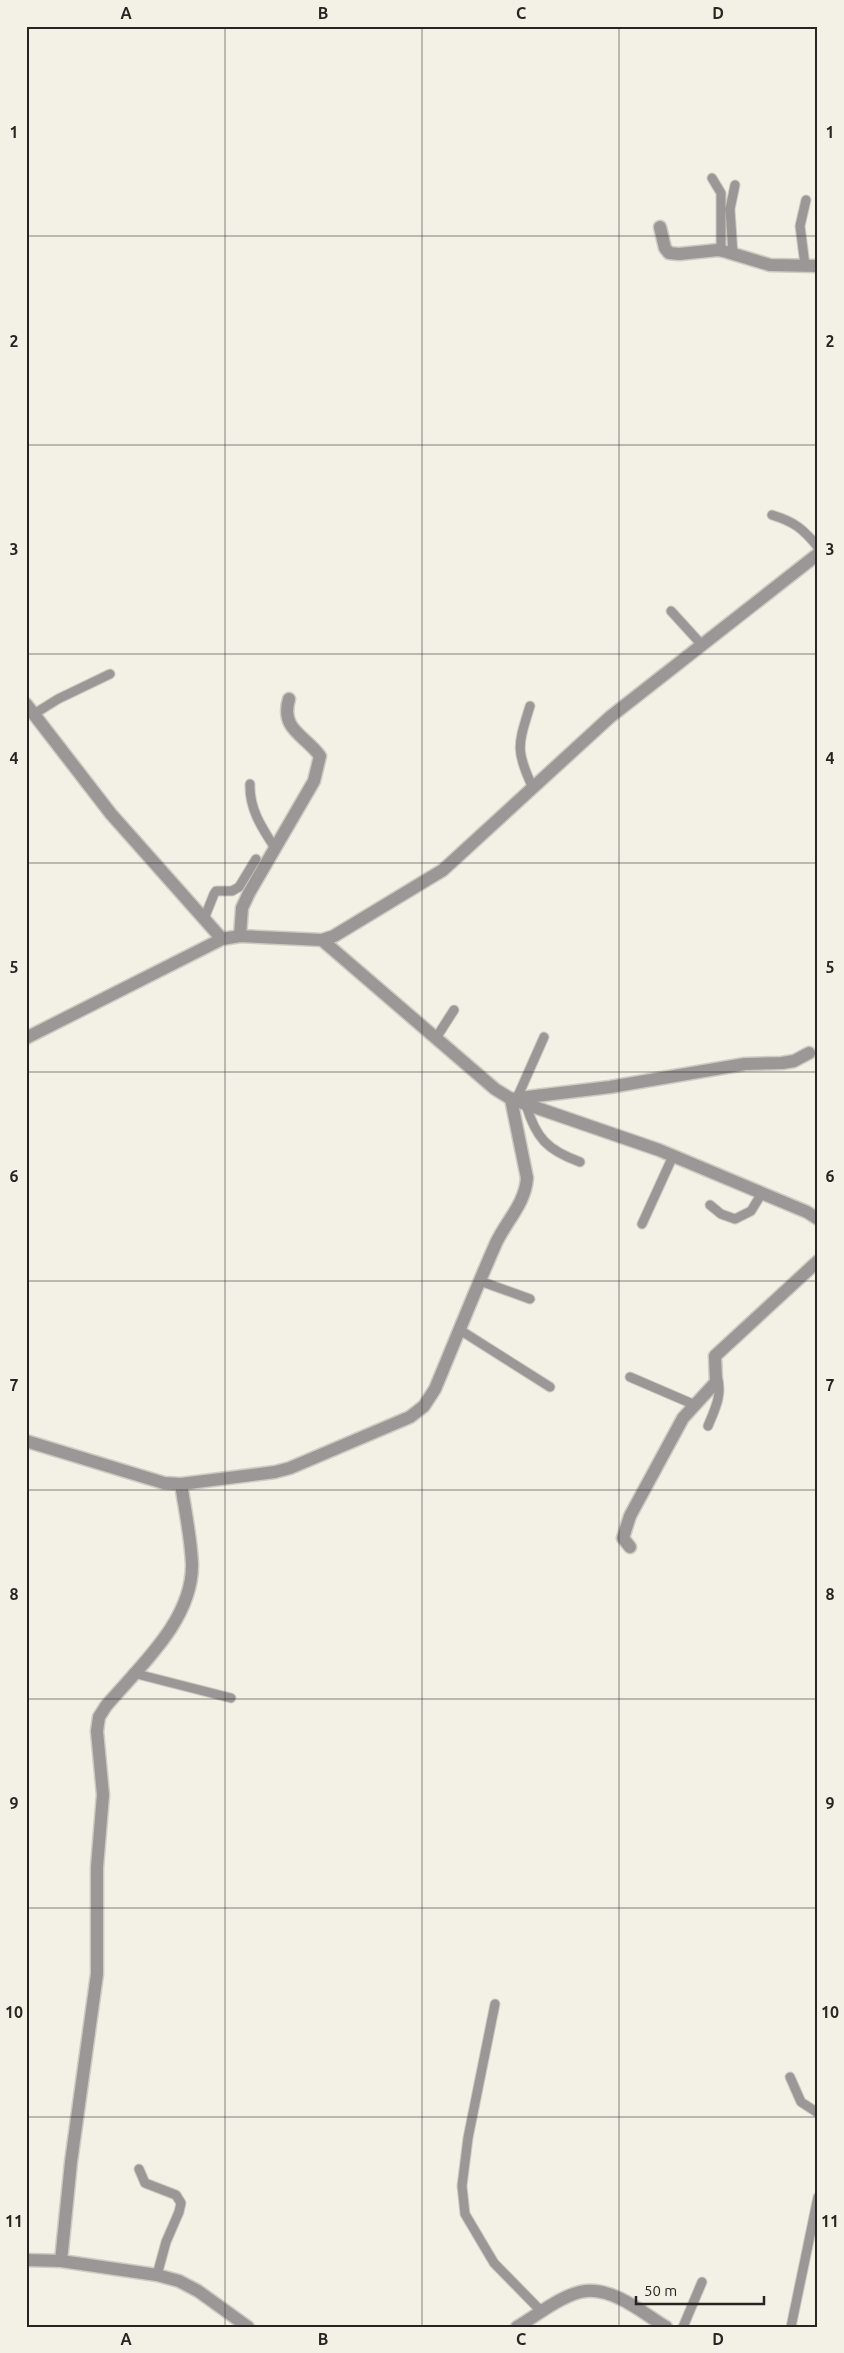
<svg xmlns="http://www.w3.org/2000/svg" width="844" height="2353" font-family="Ubuntu,sans-serif">
  <style>
    .lines { fill: none; stroke-linecap: round; stroke-linejoin: round }
    .service-casing { stroke: #cecbc3; stroke-width: 11 }
    .minor-casing { stroke: #cecbc3; stroke-width: 15 }
    .service { stroke: #9c9797; stroke-width: 9 }
    .minor { stroke: #9c9797; stroke-width: 12 }
    .grid { fill: none; stroke: #262522; stroke-width: 1; stroke-opacity: 0.55 }
    .neatline { fill: none; stroke: #262522; stroke-width: 2 }
    .grid-label { font-size: 16px; text-anchor: middle; font-weight: bold; fill: #262522 }
  </style>
  <rect width="100%" height="100%" fill="#f3f0e6"/>
  <g class="lines">
    <defs>
      <path id="service" d="M712 178 721 193V251
        M733 254 730 209 735 185
        M805 265 800 226 806 200
        M772 515C795 522 803 529 818 547
        M671 611 702 645
        M530 706C518 745 515 750 533 788
        M34 714 58 699 110 674
        M250 784C249 809 262 828 275 848
        M204 919 214 894 216 891H232L239 887 256 859
        M436 1038 454 1010
        M517 1098 544 1037
        M526 1105C536 1138 547 1150 580 1162
        M710 1205 721 1214 735 1219 751 1211 762 1193
        M642 1224 673 1156
        M480 1281 530 1299
        M460 1330 550 1387
        M630 1377 695 1405
        M708 1426C715 1409 723 1394 717 1376
        M133 1673 231 1698
        M495 2004 468 2138 462 2186 465 2214 494 2263 542 2312
        M790 2077 801 2102 818 2113
        M139 2169 145 2183 176 2195 181 2203 179 2212 166 2242 157 2275
        M683 2327 702 2282
        M791 2327 818 2197"/>
      <path id="minor" d="M660 227 665 248 669 253 679 254 718 250 727 252 770 265 818 266
        M26 704 111 814 222 939
        M240 936 242 908 249 893 314 781 320 756C305 735 280 730 289 699
        M322 940 495 1089 511 1099 659 1150 807 1212 818 1219
        M26 1038 222 939 240 936 322 940 334 936 443 870 610 717 818 554
        M26 1441 164 1483 181 1484 275 1472 290 1468 410 1417 424 1406 435 1389C455 1341 475 1291 496 1243 507 1220 525 1204 527 1178L511 1099 610 1087 745 1064 782 1063 794 1061 809 1053
        M630 1547 623 1538 630 1516 683 1418 716 1382 715 1356 818 1261
        M26 2260 61 2261 157 2275 179 2281 198 2291 248 2327
        M61 2261 71 2162 97 1974V1867L103 1795 97 1731 99 1717 106 1706C140 1666 193 1620 192 1564 191 1538 185 1510 181 1484
        M517 2327C536 2316 564 2293 586 2291 614 2288 643 2313 666 2327"/>
    </defs>
    <use href="#service" class="service-casing"/>
    <use href="#minor" class="minor-casing"/>
    <use href="#service" class="service"/>
    <use href="#minor" class="minor"/>
  </g>
  <path class="grid" d="M225 26V2327M422 26V2327M619 26V2327M26 236H818M26 445H818M26 654H818M26 863H818M26 1072H818M26 1281H818M26 1490H818M26 1699H818M26 1908H818M26 2117H818"/>
  <rect width="844" height="2353" fill="none" stroke="#f3f0e6" stroke-width="55"/>
  <path d="M636 2296v8h128v-8" fill="none" stroke="#262522" stroke-width="2.5"/>
  <text x="644" y="2296" font-size="15" fill="#262522" stroke="#f3f0e6" stroke-width="4" paint-order="stroke">50 m</text>
  <rect x="28" y="28" width="788" height="2298" class="neatline"/>
  <g class="grid-label">
    <text x="126" y="19">A</text>
    <text x="323" y="19">B</text>
    <text x="521" y="19">C</text>
    <text x="718" y="19">D</text>
    <text x="14" y="138">1</text>
    <text x="830" y="138">1</text>
    <text x="14" y="347">2</text>
    <text x="830" y="347">2</text>
    <text x="14" y="555">3</text>
    <text x="830" y="555">3</text>
    <text x="14" y="764">4</text>
    <text x="830" y="764">4</text>
    <text x="14" y="973">5</text>
    <text x="830" y="973">5</text>
    <text x="14" y="1182">6</text>
    <text x="830" y="1182">6</text>
    <text x="14" y="1391">7</text>
    <text x="830" y="1391">7</text>
    <text x="14" y="1600">8</text>
    <text x="830" y="1600">8</text>
    <text x="14" y="1809">9</text>
    <text x="830" y="1809">9</text>
    <text x="14" y="2018">10</text>
    <text x="830" y="2018">10</text>
    <text x="14" y="2227">11</text>
    <text x="830" y="2227">11</text>
    <text x="126" y="2345">A</text>
    <text x="323" y="2345">B</text>
    <text x="521" y="2345">C</text>
    <text x="718" y="2345">D</text>
  </g>
</svg>
